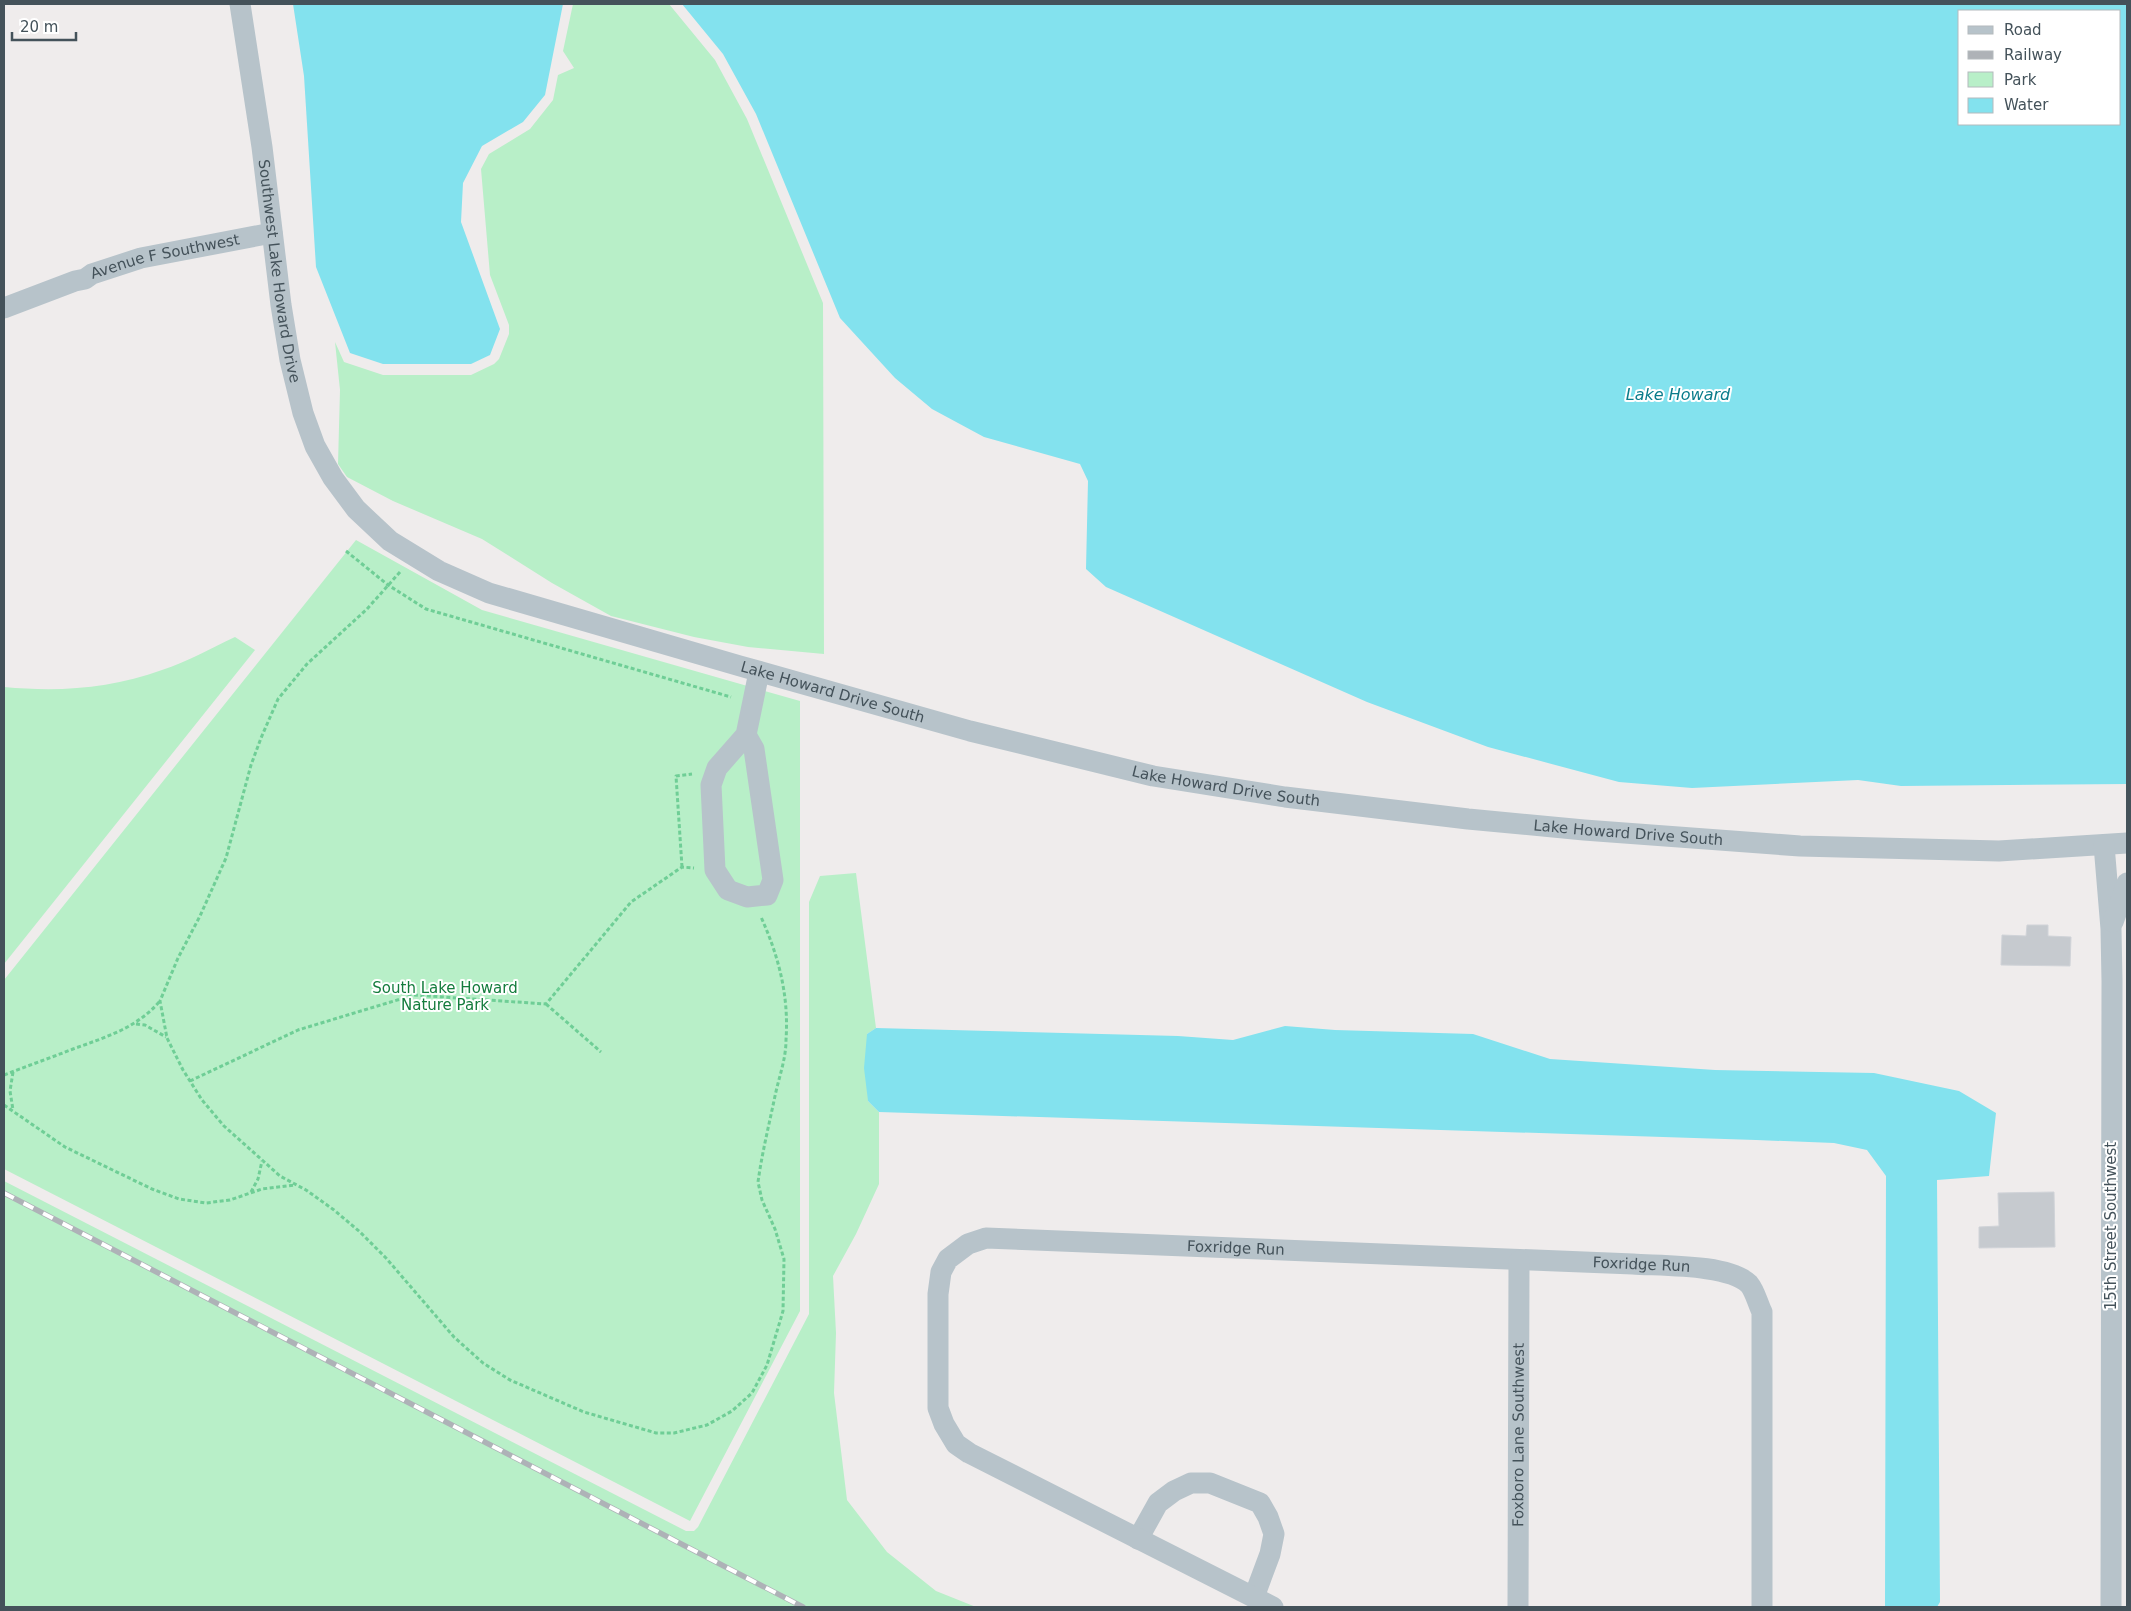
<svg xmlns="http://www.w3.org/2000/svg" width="2131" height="1611" font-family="'DejaVu Sans',sans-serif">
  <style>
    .green { fill: #b8efc8 }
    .water { fill: #83e2ee; fill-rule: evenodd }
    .building { fill: #c6cacf; stroke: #d0d3d8 }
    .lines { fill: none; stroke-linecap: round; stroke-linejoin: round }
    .path { stroke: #6fce96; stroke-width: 3; stroke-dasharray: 4 2.5; stroke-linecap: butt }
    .minor { stroke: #b7c3ca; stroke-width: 21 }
    .rail-casing { stroke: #aeb2b7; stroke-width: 5.5 }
    .rail { stroke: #fff; stroke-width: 4; stroke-dasharray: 11; stroke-linecap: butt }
    .labels { text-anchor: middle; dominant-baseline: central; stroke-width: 4; stroke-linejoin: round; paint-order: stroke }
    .street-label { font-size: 15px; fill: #44525a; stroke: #fff }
    .park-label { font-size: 15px; fill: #147c3d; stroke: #fff }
    .water-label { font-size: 16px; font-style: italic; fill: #0a7c8b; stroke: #fff }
  </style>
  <rect width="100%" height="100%" fill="#efecec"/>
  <path class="green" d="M573 4H669L715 60 747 119 823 303 824 654 748 647 694 637 611 616 552 583 482 539 393 501 347 477 338 464 340 390 335 342 344 362 383 375H471L494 364 499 359 509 334V325L490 275 481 169 489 154 530 129 553 100 558 75 574 68 563 51Z
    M356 540 482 610 800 701V1311L690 1521 4 1169V980Z
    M235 637 255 650 4 964V687C58 692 110 689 162 670 187 662 211 648 235 637Z
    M856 873 876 1028 867 1034 868 1101 879 1112V1184L856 1234 833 1276 836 1333 834 1393 847 1500 887 1552 936 1591 976 1607H4V1181L686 1531H694L698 1527 809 1314V902L820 876Z"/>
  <path class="water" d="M293 4H563L545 95 523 122 482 146 463 183 461 222 500 329 490 355 471 364H383L350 353 316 267 304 76Z
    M682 4H2127V784L1901 786 1858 780 1692 788 1619 782 1488 747 1367 702 1106 587 1086 569 1088 481 1080 464 984 437 932 409 895 378 840 318 756 114 723 54ZM1960 11H2120V124H1960Z
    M1285 1026 1335 1030 1473 1034 1550 1059 1715 1070 1874 1073 1959 1091 1996 1113 1989 1176 1937 1180 1940 1602 1937 1607H1885L1886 1176 1867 1150 1834 1143 1756 1140 879 1112 868 1101 864 1068 867 1034 876 1028 1178 1036 1233 1040Z"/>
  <path class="building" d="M2027 925H2048V936L2071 937 2070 966 2001 965 2002 935 2026 936Z
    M2054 1192 2055 1247 1979 1248V1227L1999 1226 1998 1193Z"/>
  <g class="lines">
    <path class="path" d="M346 551 388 585 426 609 731 697
      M400 572 367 609 307 664 278 699 261 738 251 765 226 858 200 916 178 958 160 1001 167 1038 183 1070 202 1100 224 1126 280 1176 306 1190 334 1210 360 1232 386 1258 454 1337 483 1363 510 1380 584 1412 656 1433H674L707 1425 732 1411 752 1393 767 1365 783 1311 784 1259 775 1229 762 1200 758 1182C762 1153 769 1125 775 1096 779 1077 786 1059 786 1040 789 996 779 957 761 917
      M682 867 676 776 692 774
      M546 1004 601 1052
      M136 1024 145 1025 166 1037
      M13 1072 10 1091 13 1110
      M4 1075C27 1066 50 1058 73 1049 106 1037 137 1028 160 1001
      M190 1081 298 1030 414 995 546 1004 631 902 682 867 694 868
      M4 1105 65 1147 152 1189 179 1199 206 1203 230 1200 262 1189 295 1185
      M251 1192 258 1179 262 1161"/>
    <g class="minor">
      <path id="s1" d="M240 4 262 147 281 305 290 360 303 413 315 446 333 478 356 509 390 541 439 571 489 593 740 666 970 731 1153 776 1285 797 1468 819 1584 830 1800 846 1999 851 2127 843"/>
      <path id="s2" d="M4 308 75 281 85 279 92 274 141 258 272 233"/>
      <path d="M746 735 754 749 773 880 767 895 747 897 728 890 715 870 711 785 717 768 746 735 759 672"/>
      <path d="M2104 845 2111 929 2112 981 2111 1607"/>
      <path d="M2113 922 2127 883"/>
      <path d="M1138 1539 1158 1503 1174 1491 1191 1483H1210L1260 1503 1268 1517 1274 1534 1270 1554 1254 1597"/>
      <path id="s3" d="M1273 1607 969 1453 956 1444 944 1424 938 1408V1294L941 1272 948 1259 968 1244 986 1238 1633 1264C1661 1266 1729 1264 1749 1284 1755 1291 1758 1304 1762 1312V1607"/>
      <path id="s4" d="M1518 1607 1519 1261"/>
    </g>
    <defs>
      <path id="rail" d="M4 1193 803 1607"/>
    </defs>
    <use href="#rail" class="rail-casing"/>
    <use href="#rail" class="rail"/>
  </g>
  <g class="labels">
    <g class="street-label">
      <text stroke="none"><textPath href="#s2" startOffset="170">Avenue F Southwest</textPath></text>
      <text stroke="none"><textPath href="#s1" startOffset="270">Southwest Lake Howard Drive</textPath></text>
      <text stroke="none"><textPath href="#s1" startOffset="1041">Lake Howard Drive South</textPath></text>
      <text stroke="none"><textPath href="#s1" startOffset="1446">Lake Howard Drive South</textPath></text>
      <text stroke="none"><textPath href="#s1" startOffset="1851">Lake Howard Drive South</textPath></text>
      <text transform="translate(2111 1226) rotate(-90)">15th Street Southwest</text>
      <text stroke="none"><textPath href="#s3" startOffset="842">Foxridge Run</textPath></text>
      <text stroke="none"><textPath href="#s3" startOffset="1248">Foxridge Run</textPath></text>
      <text stroke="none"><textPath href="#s4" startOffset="172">Foxboro Lane Southwest</textPath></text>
    </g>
    <g class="park-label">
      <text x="445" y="988">South Lake Howard<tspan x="445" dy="17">Nature Park</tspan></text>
    </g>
    <g class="water-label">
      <text x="1678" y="394">Lake Howard</text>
    </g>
  </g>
  <rect width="2131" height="1611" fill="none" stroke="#44525a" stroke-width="10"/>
  <rect x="1958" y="10" width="162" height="115" fill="#ffffff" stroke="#b4babd"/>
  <rect x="1968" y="26" width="25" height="8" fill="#b7c3ca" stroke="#b4babd"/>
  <text x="2004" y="35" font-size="15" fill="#44525a">Road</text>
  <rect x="1968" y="51" width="25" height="8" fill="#aeb2b7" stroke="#b4babd"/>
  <text x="2004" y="60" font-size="15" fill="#44525a">Railway</text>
  <rect x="1968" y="72" width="25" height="15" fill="#b8efc8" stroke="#b4babd"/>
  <text x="2004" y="85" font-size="15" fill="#44525a">Park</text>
  <rect x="1968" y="98" width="25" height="15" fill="#83e2ee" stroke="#b4babd"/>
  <text x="2004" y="110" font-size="15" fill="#44525a">Water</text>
  <path d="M12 32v8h64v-8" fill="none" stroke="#44525a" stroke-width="2.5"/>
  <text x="20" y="32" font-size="15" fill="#44525a" stroke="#ffffff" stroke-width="4" paint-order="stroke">20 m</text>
</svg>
